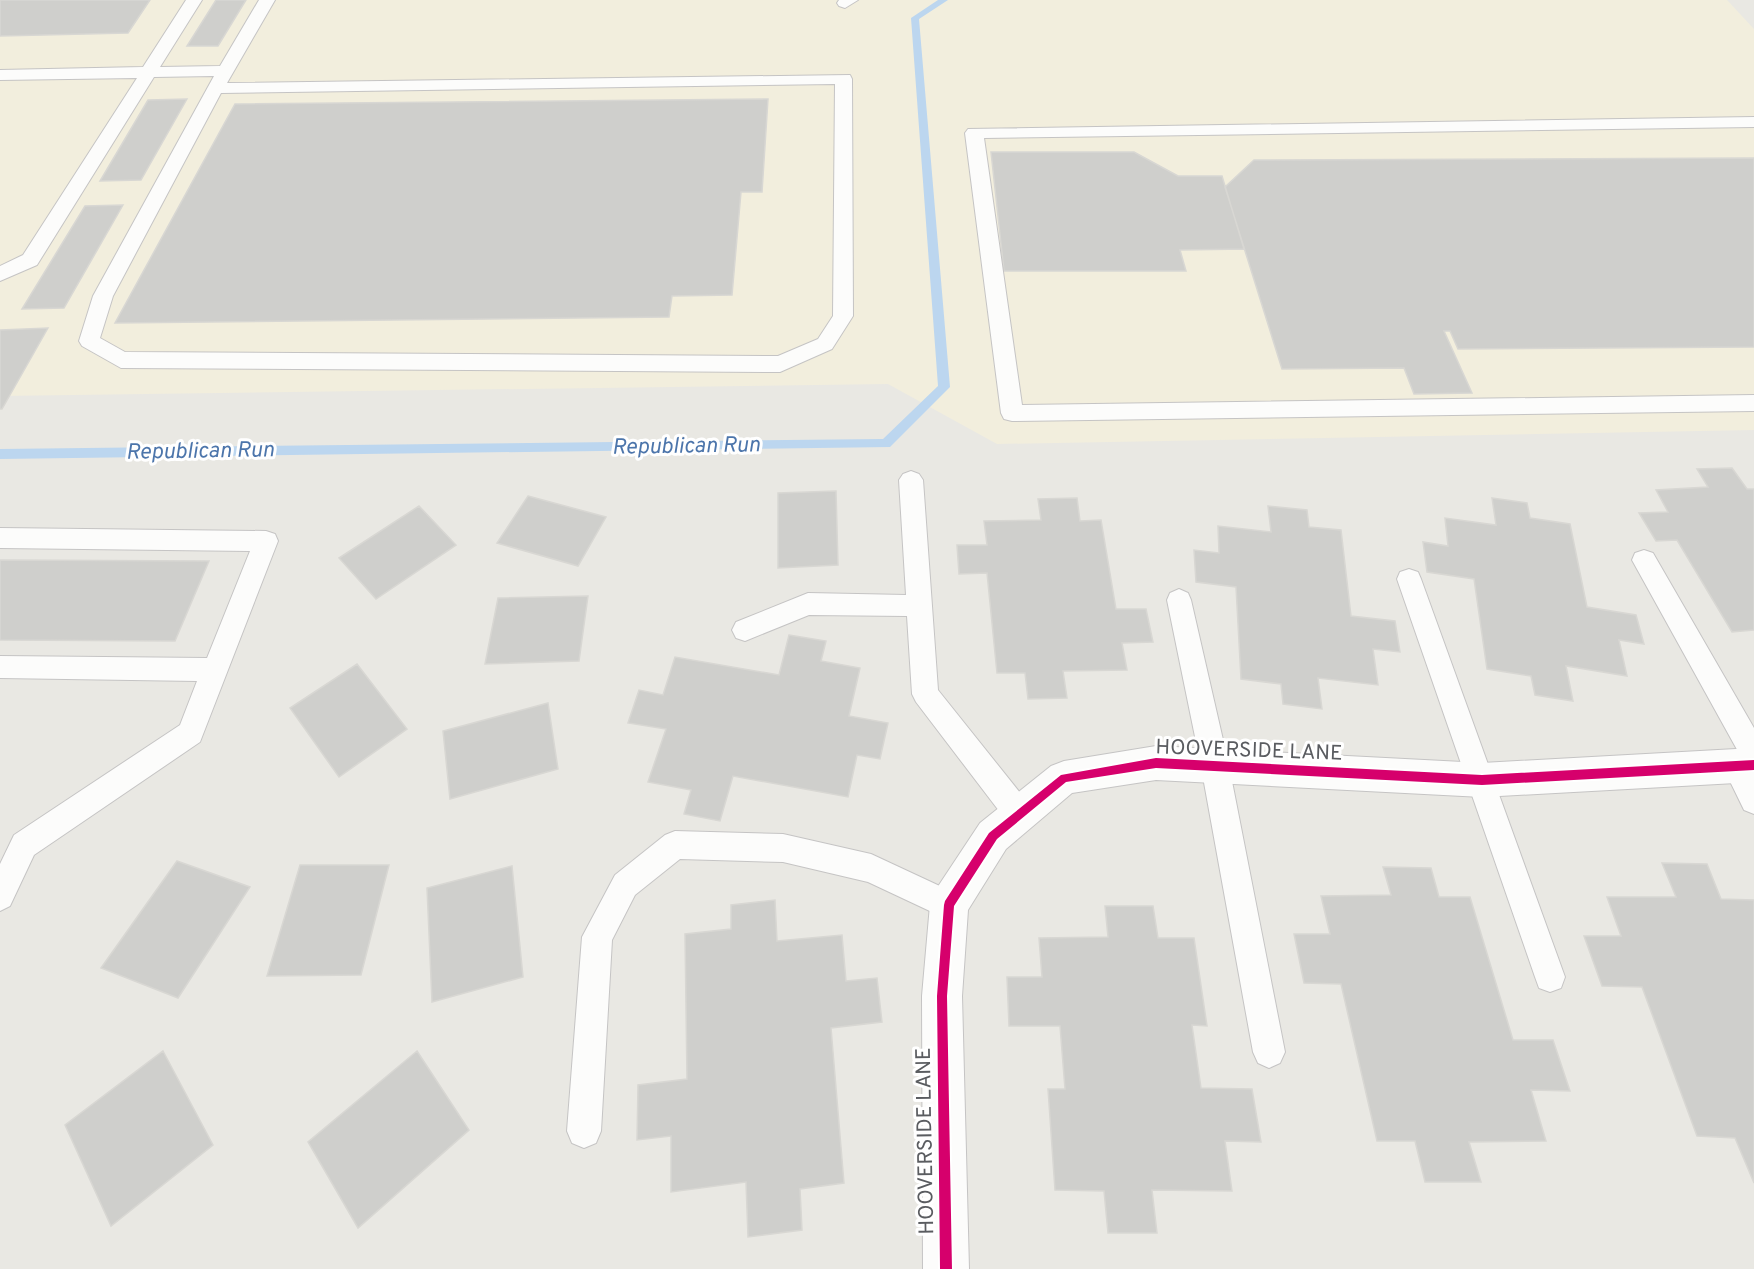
<svg xmlns="http://www.w3.org/2000/svg" width="1754" height="1269" font-family="Overpass,sans-serif">
  <style>
    .commercial { fill: #f2eedd }
    .lines { fill: none; stroke-linecap: round; stroke-linejoin: round }
    .stream { fill: #bcd6ef; fill-rule: evenodd }
    .building { fill: #cfcfcc; stroke: #d8d7d3; stroke-width: 1.5 }
    .lane-casing { stroke: #c5c4c4; stroke-width: 2 }
    .street-casing { stroke: #c5c4c4; stroke-width: 2 }
    .lane { fill: #fcfcfb; fill-rule: evenodd }
    .street { fill: #fcfcfb; fill-rule: evenodd }
    .cycleway-casing { stroke: #fff; stroke-width: 4 }
    .cycleway { fill: #d6006c; fill-rule: evenodd }
    .labels { text-anchor: middle; dominant-baseline: central; stroke-width: 6; stroke-linejoin: round; paint-order: stroke }
    .street-label { font-size: 21px; fill: #5a5c60; stroke: #fff }
    .water-label { font-size: 22px; font-style: italic; fill: #4c75ab; stroke: #fff }
  </style>
  <rect width="100%" height="100%" fill="#e9e8e3"/>
  <path class="commercial" d="M0 0H1727L1754 29V430L997 444 888 384 0 396Z"/>
  <g class="lines">
    <path class="stream" d="M938 0H948L919 19 950 387 890 447 0 459V449L883 439 938 386 911 18Z"/>
  </g>
  <path class="building" d="M0 0H150L128 33 0 36Z
    M216 0H246L218 46H187Z
    M187 99 141 180 100 181 148 100Z
    M768 99 762 192H741L732 295 672 296 669 317 115 323 235 104Z
    M991 152H1134L1178 176H1222L1244 249 1180 250 1186 271H1004Z
    M1754 158V347L1458 349 1450 331H1444L1472 393 1414 394 1404 368 1282 369 1225 187 1254 160Z
    M123 205 64 308 22 309 85 206Z
    M48 328 2 409H0V330Z
    M1732 468 1747 489H1754V630L1732 632 1677 540 1656 541 1639 513 1668 512 1656 490 1708 487 1697 469Z
    M836 491 838 565 778 568V493Z
    M528 496 606 517 578 566 497 543Z
    M1077 498 1080 521 1101 520 1116 609H1146L1153 642 1122 643 1127 670 1063 671 1067 698 1028 699 1025 673H997L987 573 959 574 957 545H987L984 521 1041 520 1038 499Z
    M1492 498 1527 503 1530 518 1570 524 1587 607 1636 615 1644 644 1619 640 1627 676 1566 666 1573 701 1535 695 1531 676 1487 669 1474 579 1427 572 1423 542 1448 546 1445 518 1496 525Z
    M419 506 456 545 376 599 339 558Z
    M1268 506 1307 510 1309 527 1341 530 1351 616 1395 621 1400 652 1373 649 1378 685 1318 678 1322 709 1283 704 1281 684 1241 679 1236 587 1196 582 1194 550 1219 553 1218 526 1271 532Z
    M0 560 209 561 175 641 0 640Z
    M588 596 579 661 485 664 498 598Z
    M789 635 826 641 821 661 860 668 849 716 888 723 880 759 857 755 848 797 733 776 720 821 684 814 691 790 648 782 666 729 628 723 639 690 663 695 675 657 779 675Z
    M357 664 407 729 339 777 290 708Z
    M548 703 558 769 450 799 443 731Z
    M177 861 250 887 178 998 101 968Z
    M1662 863 1707 864 1721 899 1754 900V1183L1735 1138 1697 1136 1642 987 1602 986 1584 936H1621L1607 897H1676Z
    M300 865H389L361 975 267 976Z
    M512 866 523 977 432 1002 427 888Z
    M1383 867 1431 868 1439 897H1470L1513 1040H1553L1570 1091 1531 1090 1546 1141 1469 1142 1481 1182H1425L1415 1141H1377L1341 984 1304 983 1294 934H1330L1321 896 1391 895Z
    M775 900 777 941 842 935 846 981 877 978 882 1022 831 1028 844 1183 800 1189 802 1230 748 1237 746 1182 671 1192V1136L637 1140 638 1085 687 1079 685 934 731 929V905Z
    M1105 906H1153L1158 938H1194L1207 1026 1192 1025 1201 1088 1252 1089 1261 1142 1225 1141 1232 1191 1152 1190 1157 1233H1108L1104 1191 1055 1190 1048 1089H1065L1060 1026H1009L1007 977H1042L1039 938 1108 937Z
    M163 1051 213 1145 111 1226 65 1125Z
    M417 1051 469 1130 358 1228 308 1142Z"/>
  <g class="lines">
    <defs>
      <path id="lane" d="M186 0H202L160 67 220 66 259 0H275L227 83 850 75 852 79 853 316 832 349 780 372 121 368 82 346 79 341 93 296 214 76 154 77 37 265 0 281V266L23 255 137 78 0 80V70L143 67ZM835 84 833 316 818 339 778 356 125 352 100 338 113 296 221 93Z
        M839 0H858L845 8 839 6 837 3Z
        M1754 117V127L984 138 1022 405 1754 395V411L1012 421 1004 419 1001 413 965 133 968 129Z
        M911 471 919 474 923 480 938 690 1029 804 1033 814 1029 824 1019 828 1009 824 916 702 912 694 907 616 809 615 745 641 736 638 732 630 736 622 808 593 906 595 899 480 903 474Z
        M0 528 266 531 275 534 278 541 200 742 34 855 10 906 0 911V864L14 835 180 725 197 681 0 678V656L207 658 250 551 0 548Z
        M1644 550 1653 553 1754 728V767L1751 765 1754 772V814L1744 810 1723 767 1727 758 1740 755 1632 560 1635 553Z
        M1409 569 1418 572 1421 579 1565 977 1561 988 1550 992 1539 988 1535 977 1397 579 1400 572Z
        M1179 589 1188 593 1191 600 1229 766 1285 1052 1280 1063 1269 1068 1258 1063 1253 1052 1201 766 1167 600 1170 593Z
        M675 831 783 834 871 854 959 895 964 905 959 915 949 920 868 882 783 862 680 859 635 895 612 940 601 1131 596 1143 584 1148 572 1143 567 1131 582 937 615 875 665 835Z"/>
      <path id="street" d="M1156 746 1482 763 1754 748V782L1482 797 1156 780 1072 793 1006 849 968 910 962 996 969 1269H923L922 996 930 905 935 891 980 823 1051 766 1064 761Z"/>
    </defs>
    <use href="#lane" class="lane-casing"/>
    <use href="#street" class="street-casing"/>
    <use href="#lane" class="lane"/>
    <use href="#street" class="street"/>
    <defs>
      <path id="cycleway" d="M1156 758 1482 775 1754 760V770L1482 785 1156 768 1066 782 997 839 954 906 947 996 952 1269H940L937 996 944 905 945 901 989 833 1061 775Z"/>
    </defs>
    <use href="#cycleway" class="cycleway-casing"/>
    <use href="#cycleway" class="cycleway"/>
  </g>
  <g class="labels">
    <g class="street-label">
      <text transform="translate(1249 751) rotate(2)">HOOVERSIDE LANE</text>
      <text transform="translate(926 1141) rotate(-91)">HOOVERSIDE LANE</text>
    </g>
    <g class="water-label">
      <text transform="translate(686 447) rotate(-1)">Republican Run</text>
      <text transform="translate(200 452) rotate(-1)">Republican Run</text>
    </g>
  </g>
</svg>
